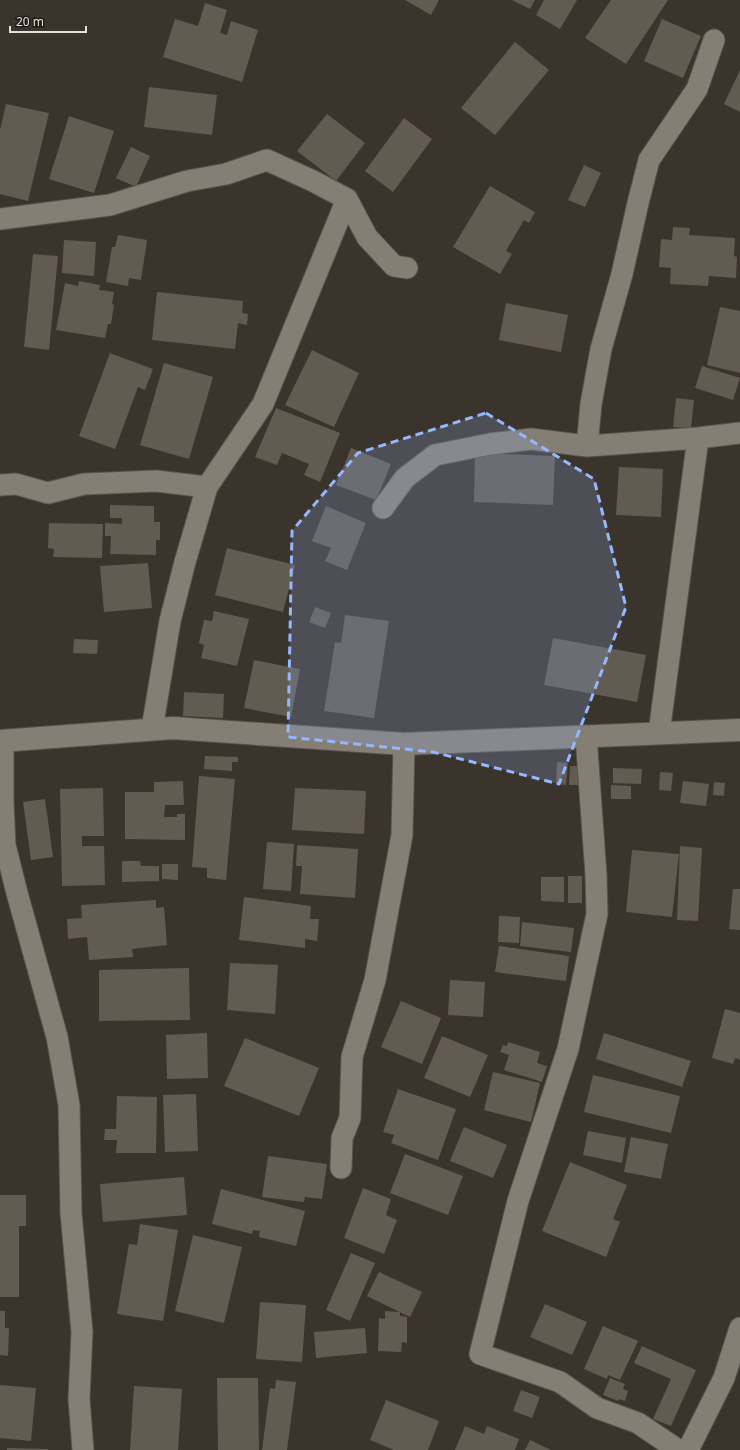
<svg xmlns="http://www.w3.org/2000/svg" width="740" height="1450" font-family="'Noto Sans',sans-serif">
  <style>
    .building { fill: #625b52 }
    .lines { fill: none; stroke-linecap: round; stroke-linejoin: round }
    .street-casing { stroke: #58534c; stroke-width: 23 }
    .secondary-casing { stroke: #58534c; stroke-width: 24 }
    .street { stroke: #857e74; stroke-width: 21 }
    .secondary { stroke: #857e74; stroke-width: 22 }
    .marked { fill: #94b7fd; fill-opacity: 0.2; stroke: #94b7fd; stroke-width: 3; stroke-dasharray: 8 5; stroke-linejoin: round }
  </style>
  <rect width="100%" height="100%" fill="#3b342c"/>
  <path class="building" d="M405 0H439L431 15Z
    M512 0H535L530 9Z
    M544 0H577L560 29 536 15Z
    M611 0H668L626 64 585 38Z
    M205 3 227 10 220 33 227 35 231 21 258 30 242 82 163 57 175 19 198 26Z
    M662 19 701 36 683 78 644 61Z
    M515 42 549 70 495 135 461 108Z
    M740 70V112L724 104Z
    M149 87 217 95 212 135 144 127Z
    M6 104 49 113 28 201 0 194V130Z
    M327 114 365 143 336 181 297 151Z
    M69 116 114 131 94 193 49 179Z
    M404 118 432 139 393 192 365 171Z
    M131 147 150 156 136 187 116 178Z
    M584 165 601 173 585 207 568 200Z
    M490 186 535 212 529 223 524 220 506 251 512 254 500 274 453 247Z
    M673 227 690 228 689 235 735 238 734 256 737 257 736 278 709 276 708 286 670 284 671 268 659 267 661 239 672 240Z
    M118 235 147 240 141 280 129 278 128 286 106 282 112 247H115Z
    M64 240 96 242 94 276 62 273Z
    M33 254 58 256 49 350 24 347Z
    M79 281 100 285 99 290 114 292 112 304 114 305 111 324H108L105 338 56 330 65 283 78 286Z
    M157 292 243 301 242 313 248 314 247 325 238 323 235 349 152 340Z
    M506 303 568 315 561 352 499 340Z
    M720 307 740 311V373L707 365Z
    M312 350 359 373 334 427 285 405Z
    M110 353 153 369 145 390 138 387 115 449 79 436Z
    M164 363 213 377 189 459 140 445Z
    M702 366 740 378 733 400 695 388Z
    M676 398 694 400 691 428 673 427Z
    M276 408 340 433 320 482 304 475 309 464 282 453 277 465 255 457Z
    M351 448 391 464 376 500 336 485Z
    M475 453 555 456 553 505 474 502Z
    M619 467 663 469 661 517 616 515Z
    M110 505 154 506V522H160V540H156V555L110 554 111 536H105V523L122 524V518H110Z
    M326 506 366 523 347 570 325 561 331 548 312 541Z
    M49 523 103 524 102 558 53 557 54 549 48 548Z
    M227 548 295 565 283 612 215 595Z
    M148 563 152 608 104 612 100 566Z
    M315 607 331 613 325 628 309 622Z
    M214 611 249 619 237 666 201 658 204 645 199 643 204 620 212 621Z
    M345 615 389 621 374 718 324 711 335 642 341 643Z
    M553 638 646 655 637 702 544 685Z
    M74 639 98 640 97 654 73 653Z
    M254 660 300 669 291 717 244 708Z
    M184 692 224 694 223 718 183 716Z
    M205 756 238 757V762H232V771L204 769Z
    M557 762 568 763 566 785 556 784Z
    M570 766H582L581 785H569Z
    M613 768 642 769 641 784 613 783Z
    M660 772 673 773 671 791 659 790Z
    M199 776 235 779 226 880 207 878V868L192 867Z
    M183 781 184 805H165L164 817H177V814H185V840L125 839V792H154V782Z
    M683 781 709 784 706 806 680 803Z
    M714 782 725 783 724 796 713 795Z
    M611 785 631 786V799H611Z
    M103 788 104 836H82V846H104L105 885 62 886 60 789Z
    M295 788 366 791 364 834 292 830Z
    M45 799 53 857 31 860 23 802Z
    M267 842 294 844 291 891 263 889Z
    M297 845 358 849 355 898 300 894 302 866H296Z
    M680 846 702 848 698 921 677 920Z
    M632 850 679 854 672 917 626 912Z
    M122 861H140L141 866H159V881L122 882Z
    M162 864H178V880L162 879Z
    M568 876H582V903H568Z
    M541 877H564V902L541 901Z
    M733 889H740V930L729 929Z
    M244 897 311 906 310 919H319L317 941 305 939V948L239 940Z
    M156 900V908L164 907 167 945 132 949 133 957 89 960 87 937 68 939 67 919 82 918 81 905Z
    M499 916 520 917 519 943 498 942Z
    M522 922 574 928 571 952 520 946Z
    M499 946 569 956 566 981 495 972Z
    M230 963 278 965 275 1014 227 1010Z
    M189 968 190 1020 99 1021V970Z
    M450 980 485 982 483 1017 448 1015Z
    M401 1001 441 1018 422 1064 381 1047Z
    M725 1009 740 1013V1060L735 1058 733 1064 712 1058Z
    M207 1033 208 1078 167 1079 166 1035Z
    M604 1033 691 1061 682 1087 596 1059Z
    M442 1036 488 1055 470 1097 424 1078Z
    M245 1038 319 1068 299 1116 224 1086Z
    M508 1042 540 1052 537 1063 547 1066 542 1082 504 1070 509 1055 500 1052 503 1045 507 1046Z
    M493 1072 540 1083 531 1122 484 1110Z
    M593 1075 680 1096 671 1133 584 1112Z
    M398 1089 456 1109 438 1160 391 1143 394 1135 383 1132Z
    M196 1094 198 1151 165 1152 163 1095Z
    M117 1096 157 1097 156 1153H116L117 1140H104L105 1129H116Z
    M464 1127 507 1145 493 1178 450 1161Z
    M588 1131 626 1138 622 1163 583 1155Z
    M631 1137 668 1144 661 1179 624 1172Z
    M405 1154 463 1176 448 1215 390 1193Z
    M268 1156 327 1164 322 1199 305 1197 304 1202 262 1197Z
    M570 1162 627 1185 613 1219 620 1222 606 1257 542 1231Z
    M184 1177 187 1215 103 1222 100 1184Z
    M363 1188 391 1199 386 1215 397 1220 384 1254 344 1238Z
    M221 1189 305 1211 296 1246 259 1237 260 1231 253 1230 252 1234 212 1224Z
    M0 1195H26V1226H19V1297H0Z
    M140 1224 178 1230 163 1321 117 1314 129 1244 137 1245Z
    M193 1235 242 1247 224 1323 175 1311Z
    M351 1253 375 1263 350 1321 326 1310Z
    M379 1272 422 1292 410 1317 367 1296Z
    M260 1302 306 1305 302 1362 256 1359Z
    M545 1304 587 1322 572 1355 530 1337Z
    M0 1311H5V1328H9L8 1356 0 1355Z
    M385 1311 400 1312V1316L407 1317V1343L402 1342 401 1352 378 1351 379 1318 385 1319Z
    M603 1326 638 1341 620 1380 608 1375 607 1379 584 1369Z
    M365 1328 367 1353 316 1358 314 1332Z
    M642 1346 696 1370 671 1426 653 1419 671 1379 634 1363Z
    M217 1378H258L259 1450H218Z
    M610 1378 625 1384 623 1389 628 1391 625 1401 619 1399 618 1401 603 1395Z
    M276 1380 296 1382 287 1450H262L270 1388 275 1389Z
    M0 1385 36 1388 31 1441 0 1438Z
    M134 1386 182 1389 178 1450H130Z
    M521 1390 540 1397 532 1418 513 1411Z
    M386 1400 439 1421 428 1450H394L370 1440Z
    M465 1426 484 1434 487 1426 519 1439 515 1450H455Z
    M530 1440 551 1450H525Z
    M7 1448 48 1449V1450H7Z"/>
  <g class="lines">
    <defs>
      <path id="street" d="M0 219 110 205 187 181 226 174 267 160 313 181 347 199 367 237 394 266 407 268
        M587 446 591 404 601 349 622 274 638 203 649 160 697 89 714 40
        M0 485 16 484 48 493 84 484 156 481 207 487
        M383 508 405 478 435 455 490 444 531 439 587 446 698 438
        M152 729 170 621 185 562 207 487 263 404 347 199
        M659 733 698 438 740 433
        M586 736 596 875 597 914 568 1049 518 1201 480 1354 560 1382 597 1408 638 1423 678 1450
        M3 741V802L5 845 17 893 57 1037 69 1105 71 1213 82 1332 79 1399 83 1450
        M341 1168 342 1138 350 1118 352 1057 375 980 402 835 404 744
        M688 1450 724 1378 740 1328"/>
      <path id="secondary" d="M0 741 173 728 404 744 740 730"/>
    </defs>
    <use href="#street" class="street-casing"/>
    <use href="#secondary" class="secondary-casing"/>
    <use href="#street" class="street"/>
    <use href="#secondary" class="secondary"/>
  </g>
  <path class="marked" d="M486 413 594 479 626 607 559 784 433 752 288 737 292 531 358 453Z"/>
  <path d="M10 26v6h76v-6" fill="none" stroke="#e4e0db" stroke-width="2"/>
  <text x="16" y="26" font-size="12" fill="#e4e0db" stroke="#1f1c18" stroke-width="3" paint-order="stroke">20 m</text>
</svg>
